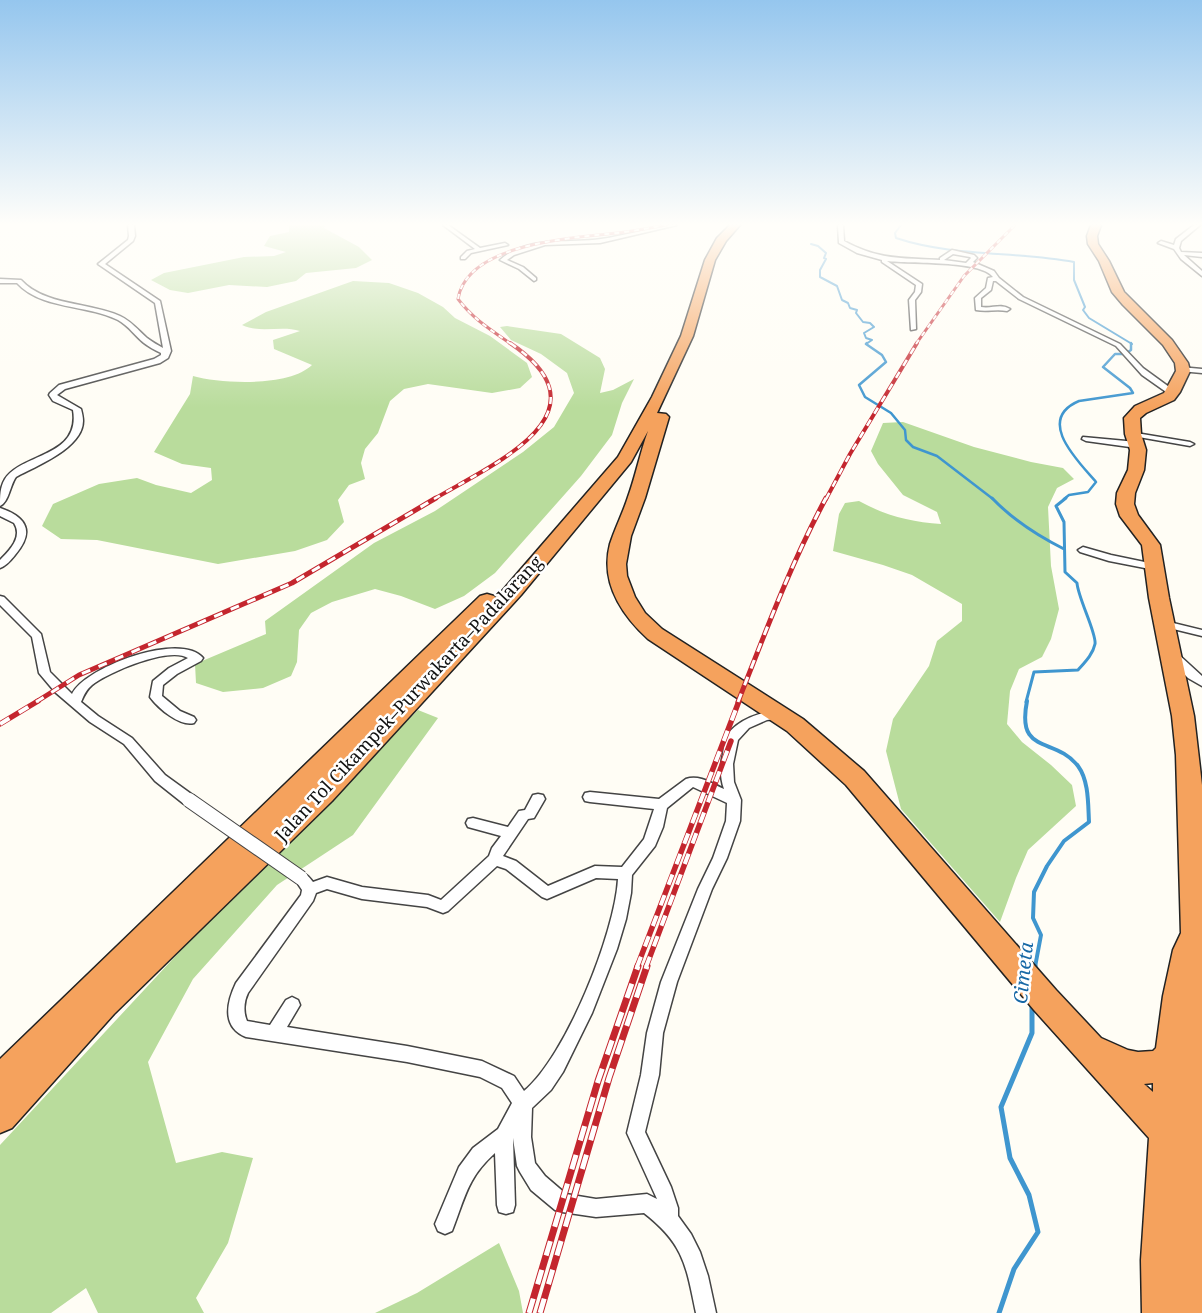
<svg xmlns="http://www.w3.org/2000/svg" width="1202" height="1313" font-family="'Noto Serif',serif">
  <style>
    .forest { fill: #b9dc9c }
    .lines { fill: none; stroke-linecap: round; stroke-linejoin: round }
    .stream-far4 { stroke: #3f96cf; stroke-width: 2 }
    .stream-far3 { stroke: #3f96cf; stroke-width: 2.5 }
    .stream-far2 { stroke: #3f96cf; stroke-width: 3 }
    .stream-far1 { stroke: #3f96cf; stroke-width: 4 }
    .stream { stroke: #3f96cf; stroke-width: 5 }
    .street-casing { stroke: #444; stroke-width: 3 }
    .highway-casing { stroke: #222; stroke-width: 3 }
    .street { fill: #fff; fill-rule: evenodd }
    .highway { fill: #f5a25d; fill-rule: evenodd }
    .rail-far4-casing { stroke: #c4262e; stroke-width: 3 }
    .rail-far3-casing { stroke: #c4262e; stroke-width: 4 }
    .rail-far2-casing { stroke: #c4262e; stroke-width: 5 }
    .rail-far1-casing { stroke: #c4262e; stroke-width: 5.5 }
    .rail-casing { stroke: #c4262e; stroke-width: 7 }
    .rail-far4 { stroke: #fff; stroke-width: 2; stroke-dasharray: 5; stroke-linecap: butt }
    .rail-far3 { stroke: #fff; stroke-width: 2.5; stroke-dasharray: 7; stroke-linecap: butt }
    .rail-far2 { stroke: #fff; stroke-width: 3; stroke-dasharray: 9; stroke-linecap: butt }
    .rail-far1 { stroke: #fff; stroke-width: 4; stroke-dasharray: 11; stroke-linecap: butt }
    .rail { stroke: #fff; stroke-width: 5; stroke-dasharray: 15; stroke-linecap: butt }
    .street-bridge-casing { stroke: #444; stroke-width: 16; stroke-linecap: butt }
    .street-bridge { stroke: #fff; stroke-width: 14 }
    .labels { text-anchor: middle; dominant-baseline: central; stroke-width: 5; stroke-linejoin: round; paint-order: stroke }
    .street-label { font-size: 18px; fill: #111; stroke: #fff }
    .water-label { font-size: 19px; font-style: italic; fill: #1768a6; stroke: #fff }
  </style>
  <rect width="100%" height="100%" fill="#fffdf5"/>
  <path class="forest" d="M282 225H325L324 228 359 247 372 260 356 268 306 273 296 281 267 287 229 285 188 293 170 290 151 280 164 273 244 257 274 256 286 252 264 246 270 236 289 232V226Z
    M353 281 389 283 418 293 443 307 455 318 490 336 527 363 532 377 520 388 492 393 428 384 404 389 390 401 378 433 365 449 361 463 365 479 349 485 338 500 344 522 327 540 295 551 218 564 97 540 61 539 42 526 53 504 99 484 137 478 156 485 191 493 212 480 211 468 182 464 154 452 190 394 193 376C222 384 289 387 312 365L274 349 273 340 300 331C281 325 261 334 242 325L266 312Z
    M507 326 561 334 600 358 605 369 600 393 613 390 634 379 622 403 612 435 581 476 495 573 464 596 435 609 401 596 375 589 332 602 311 613 299 630 297 662 291 676 263 688 223 692 196 683 195 664 266 634 265 621 374 543 435 511 523 452 554 427 574 393 567 373 541 354 511 340 500 327Z
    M903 422 974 447 1031 462 1063 468 1074 479 1057 488 1048 507 1051 566 1059 609 1051 639 1042 657 1019 669 1010 691 1007 724 1022 742 1051 765 1072 785 1076 806 1028 850 1016 878 1000 922 901 809 886 751 893 719 929 666 937 641 962 621V604L912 575 883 565 833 551 839 514 845 503 859 501C886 516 911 522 941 524L937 512 903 495 878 464 871 451 883 423Z
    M418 710 438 718 353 835 277 885 193 979 148 1062 176 1163 222 1152 253 1158 228 1243 196 1298 204 1313H98L86 1288 51 1313H0V1145L236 891Z
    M499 1243 519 1291 523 1313H375L417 1293Z"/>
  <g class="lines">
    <path class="stream-far4" d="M901 225 895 233 896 238C953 257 1016 251 1074 262V280L1085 307 1083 310 1089 318 1132 344
      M811 244 818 246 826 253 824 258 826 259 820 270V277L837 286 842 300 848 303 850 308 857 310 856 313 863 322 870 323 874 327 864 333 866 338 872 340 866 344"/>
    <path class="stream-far3" d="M867 343 866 344 882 355 886 362 859 385 865 397 891 413 905 430 906 440 913 447 937 456 993 499
      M1064 499 1069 495 1088 492 1096 482C1080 463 1034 420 1079 401L1133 393 1130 388 1103 367 1115 354H1125L1131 350V343"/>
    <path class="stream-far2" d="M992 498C1013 520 1036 535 1064 549
      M1026 702 1034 672 1078 670C1085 662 1093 654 1095 644 1097 634 1078 598 1077 583L1065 572 1064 522 1056 506 1066 498"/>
    <path class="stream-far1" d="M1027 701C1016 756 1055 736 1078 766 1089 781 1088 804 1089 822L1064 841 1047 866 1034 892 1033 918 1041 935 1035 967"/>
    <path class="stream" d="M1034 970 1035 966
      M999 1313 1014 1269 1038 1232 1029 1195 1010 1158 1001 1107 1032 1033V1006"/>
    <defs>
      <path id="street" d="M128 225H134L135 236 133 241 105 264 160 301 171 351 168 358 160 363 65 389 57 395 81 409C82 413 83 417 83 421 83 448 36 466 16 477 10 485 9 502 0 506 0 496 0 487 5 479 22 453 81 457 73 410L53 401 49 395 50 393 59 385 154 359 161 355V353C155 350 149 347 144 343 135 336 129 326 118 320 86 304 42 310 17 283H0V279L21 280C45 306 89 302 120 316 131 321 138 330 147 338 152 342 158 345 163 348L155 303 98 264 128 240 129 236Z
        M443 225H448L480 248 505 243 508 245 471 253 465 259H461V257L467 251 475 249Z
        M669 225H677L600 243 545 245 514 255 507 260 523 267 536 278V280L534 281 519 269 500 260C528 235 567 244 601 239 623 236 646 229 669 225Z
        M838 225H843L844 241C879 260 902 258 940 260V258L952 250 974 255 977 258 973 262 994 271 999 278 1023 297 1120 344 1143 368 1176 392 1169 394 1142 375 1116 346 1019 299 996 281H993L991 290 981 298V307C992 309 1000 303 1010 309L1007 311C996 309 987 312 976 310L975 298 986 288 988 278 993 277C981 260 910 264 887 261L922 284 921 292 915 300 916 329 911 330 909 300 915 292 916 285 882 262V260L857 253 839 243ZM953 254 970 257 971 258 966 263 944 260Z
        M1194 225H1200L1181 241 1179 248 1181 252 1202 253V257L1184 255 1202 271V276L1181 259 1174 249 1158 243 1161 241 1174 245 1176 239Z
        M1180 367 1202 369V373L1180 371Z
        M1130 432 1190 442 1194 444 1190 446 1133 436H1130Z
        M1083 437 1137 442 1141 445 1137 448 1086 441 1082 439Z
        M0 508C27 517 35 532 15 555 11 560 6 566 0 568V560C10 550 23 537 14 523L0 516Z
        M1083 547 1111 555 1159 565 1160 567 1155 570 1109 561 1080 552 1078 550Z
        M0 596 4 597 41 634 50 672 72 694C85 667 181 631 203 658L201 661 177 674 163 685 162 696 180 711 194 717 196 720 194 723C180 727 158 708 150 697L153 681 169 668 188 658C170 646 108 672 92 685 86 690 84 695 81 702L98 716 132 738 165 775 194 796 196 800 194 804 189 805 184 804 155 781 124 744 90 722 55 692 39 673 32 637 0 605Z
        M1165 621 1202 630V636L1161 626 1160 624Z
        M1174 653 1178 654 1202 676V686L1188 678 1170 660 1168 657 1170 654Z
        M779 711 783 712 785 715 783 718 767 720 749 728 738 740 733 764 734 782 741 800 740 821 727 858 712 889 677 982 663 1033 659 1075 645 1132 671 1187 678 1208V1216L691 1234 700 1252 708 1276 716 1313H696C686 1265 684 1244 644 1213L596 1217 562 1212 555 1210 531 1190 520 1172 517 1166 513 1138 515 1205 513 1212 506 1214 499 1212 497 1205 495 1153C467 1178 465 1198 452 1231L445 1234 438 1231 435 1224 459 1167 473 1148 498 1129 512 1103 502 1088 480 1077 407 1062 246 1037C221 1027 227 1002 236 983L301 895 302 890 294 878 296 874C305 871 308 876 313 882L327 877 362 887 428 895 441 900 489 856 492 848 501 836 468 827 466 823 468 819 473 818 508 827 519 811 525 810 533 795 538 794 543 795 545 799 534 818 528 819 503 856 516 861 548 886 595 866 622 867 644 839 654 809 590 802 585 801 583 797 585 793 590 792 659 799 686 779C699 774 713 784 724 789 720 778 720 766 723 754 724 748 724 740 727 735 739 719 760 712 779 711ZM693 787 727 803 726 821 713 858 698 889 661 982 647 1033 641 1075 627 1133 657 1199 647 1194 596 1199 566 1194 545 1176 535 1163 531 1137 532 1108 551 1090 563 1072 592 1013 617 949 626 919 631 893 632 875 655 846 663 827 667 808ZM497 866 506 869 542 897 547 899 596 878 618 879C615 933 566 1056 524 1091L514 1076 482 1061 407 1046 287 1027 300 1005 298 1000 292 997 286 1000 270 1025 247 1021C243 1012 244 1001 248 993L313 901 316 893 327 889 362 899 427 907 443 913 448 911Z"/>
      <path id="highway" d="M730 225H740L726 241 715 260 693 336 657 413 666 414 669 417 645 498 631 536 626 564 627 576 635 597 645 613 662 629 803 719 864 771 1056 990 1101 1038 1128 1050 1138 1052 1153 1051 1156 1048 1163 996 1173 950 1181 933 1176 755 1172 716 1149 598 1142 545 1120 516 1116 504 1117 493 1128 470 1130 450 1125 434 1124 418 1135 406 1164 393 1176 371 1175 363 1163 345 1123 305 1112 292 1099 261 1088 244 1087 236 1091 225H1101L1097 236 1098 244 1109 261 1124 292 1172 340 1188 363 1190 371 1180 392 1174 400 1146 413 1140 418 1141 434 1146 450 1144 470 1135 493 1134 504 1138 515 1160 545 1169 598 1194 716 1202 785V1313H1142L1141 1260 1149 1138 1034 1010 846 785 787 731 648 639C621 614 600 582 610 544 615 528 623 513 628 497 636 475 640 453 648 431L631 462 521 595 332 801 114 1014 12 1128 0 1133V1059L480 596 487 594 494 596 496 598 618 457 652 397 681 336 705 260 717 238ZM1153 1083V1092L1144 1084Z"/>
    </defs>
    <use href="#street" class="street-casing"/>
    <use href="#highway" class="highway-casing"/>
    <use href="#street" class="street"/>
    <use href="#highway" class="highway"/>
    <defs>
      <path id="rail-far4" d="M511 344C491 330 473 319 458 299 467 243 573 238 617 233 634 231 650 228 666 225
        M916 344 964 276 1015 225"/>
      <path id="rail-far3" d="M434 499C493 464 614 413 510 343
        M826 499 850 454 917 343"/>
      <path id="rail-far2" d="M36 702 79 675 292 583 436 498
        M738 702C765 633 791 563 826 498"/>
      <path id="rail-far1" d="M0 724 38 701
        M637 967 739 701
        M646 967 731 741"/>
      <path id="rail" d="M529 1313 598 1081 638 966
        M540 1313 609 1078 647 966"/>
    </defs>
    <use href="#rail-far4" class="rail-far4-casing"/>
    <use href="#rail-far3" class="rail-far3-casing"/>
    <use href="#rail-far2" class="rail-far2-casing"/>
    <use href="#rail-far1" class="rail-far1-casing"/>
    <use href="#rail" class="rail-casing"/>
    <use href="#rail-far4" class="rail-far4"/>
    <use href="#rail-far3" class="rail-far3"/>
    <use href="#rail-far2" class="rail-far2"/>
    <use href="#rail-far1" class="rail-far1"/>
    <use href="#rail" class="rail"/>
    <defs>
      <path id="street-bridge" d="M189 800 301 878"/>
    </defs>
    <use href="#street-bridge" class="street-bridge-casing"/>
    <use href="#street-bridge" class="street-bridge"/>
  </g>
  <linearGradient id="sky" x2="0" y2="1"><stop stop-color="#95c6ee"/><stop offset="0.55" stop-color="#fffefa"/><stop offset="1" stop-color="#fffefa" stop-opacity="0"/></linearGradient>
  <rect width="1202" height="408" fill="url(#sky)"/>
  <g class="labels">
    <g class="street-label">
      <text transform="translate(408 698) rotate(-47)">Jalan Tol Cikampek–Purwakarta–Padalarang</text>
    </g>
    <g class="water-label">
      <text transform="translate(1023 973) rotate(-84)">Cimeta</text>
    </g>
  </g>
</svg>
